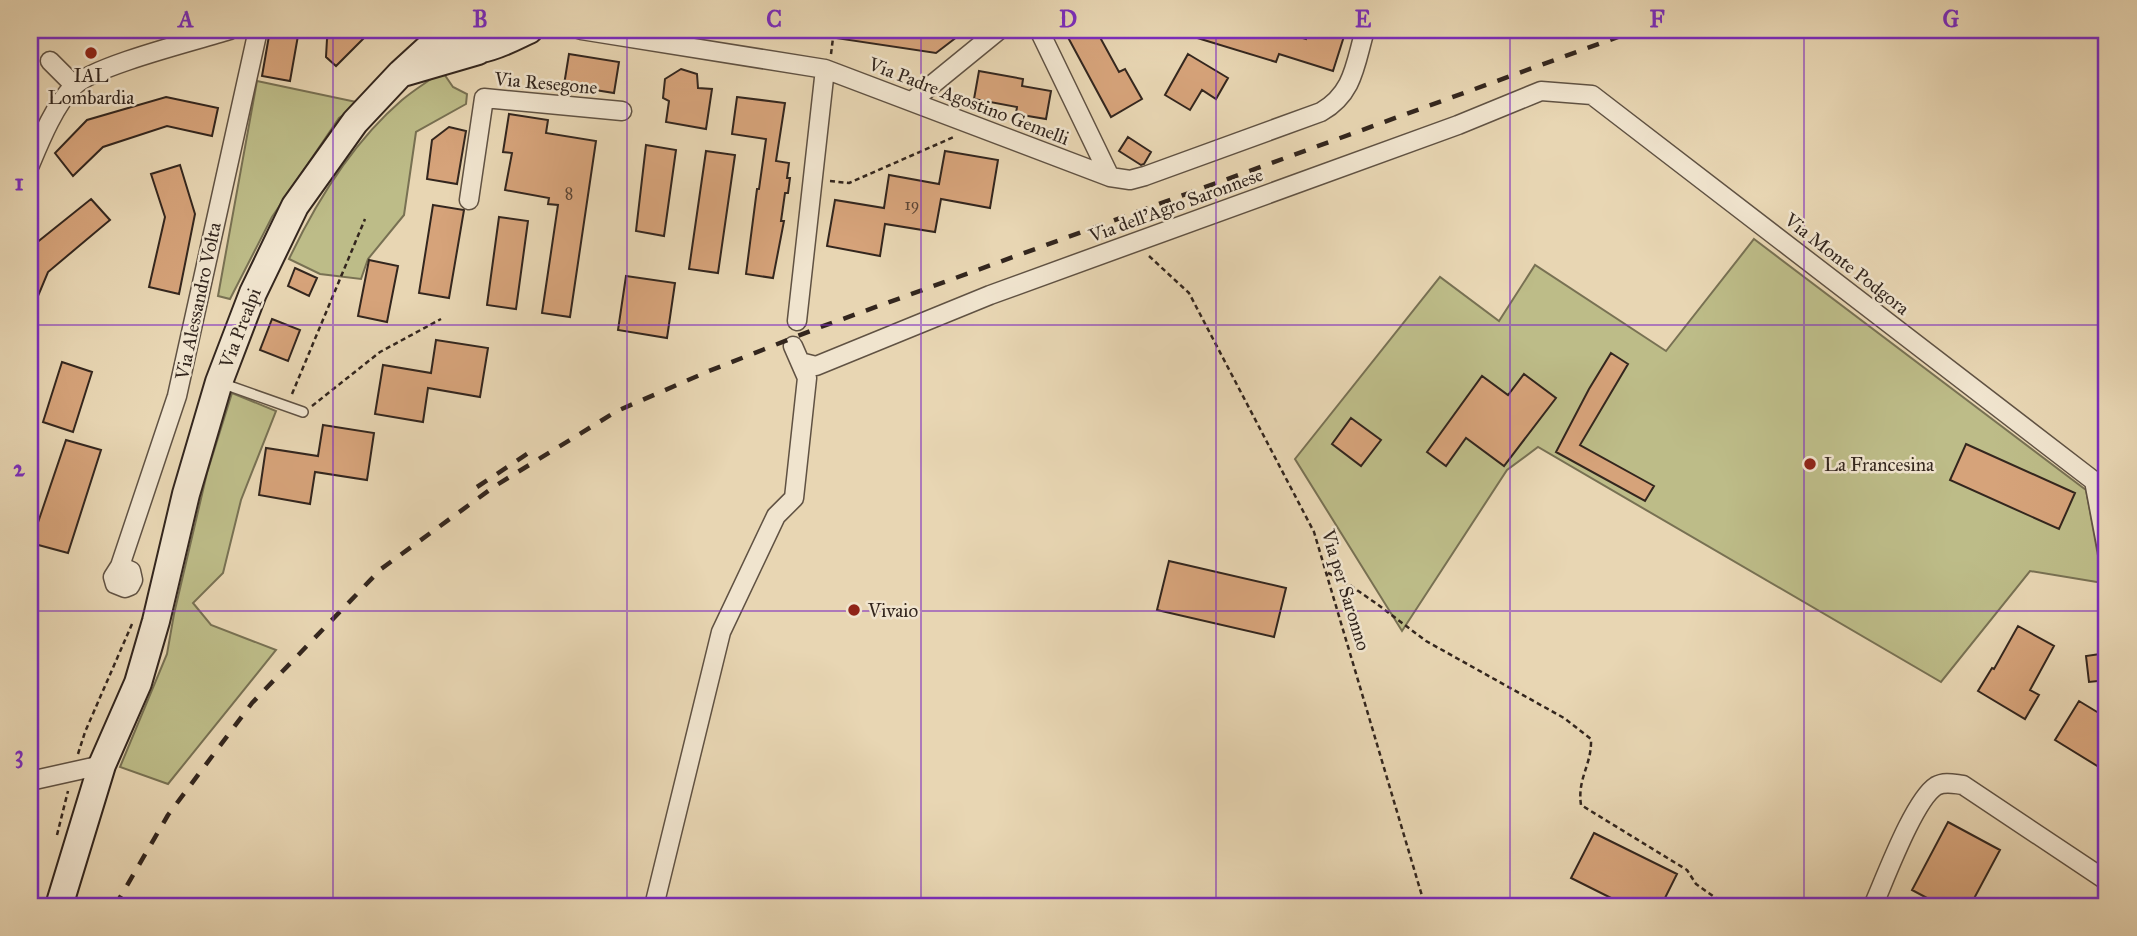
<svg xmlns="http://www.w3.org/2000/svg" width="2137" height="936" font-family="'IM FELL Great Primer',serif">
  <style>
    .green { fill: #bdbc88; stroke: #787153; stroke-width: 2 }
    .building { fill: #d6a37a; stroke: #33261e; stroke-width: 2 }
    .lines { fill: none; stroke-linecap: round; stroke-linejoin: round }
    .lane-casing { stroke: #605243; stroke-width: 12 }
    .street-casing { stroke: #605243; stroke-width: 21 }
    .secondary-casing { stroke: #33261e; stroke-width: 30 }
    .path { stroke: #33261e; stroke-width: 2.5; stroke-dasharray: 5 3.5; stroke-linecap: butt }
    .lane { stroke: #f0e4ce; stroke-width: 9 }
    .street { stroke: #f0e4ce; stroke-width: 18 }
    .secondary { stroke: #f0e4ce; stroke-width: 26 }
    .rail { stroke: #33261e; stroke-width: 4.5; stroke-dasharray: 12 12; stroke-linecap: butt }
    .grid { fill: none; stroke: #7b2cbf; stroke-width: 2; stroke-opacity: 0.55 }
    .poi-dot { fill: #8f2418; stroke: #f0e4ce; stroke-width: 2.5 }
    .labels { text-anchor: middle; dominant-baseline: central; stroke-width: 5; stroke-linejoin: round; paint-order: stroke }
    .number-label { font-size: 16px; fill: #5c4535 }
    .poi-label { font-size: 19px; fill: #33261e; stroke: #f0e4ce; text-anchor: start }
    .street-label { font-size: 19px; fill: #33261e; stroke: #f0e4ce }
    .neatline { fill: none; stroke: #7b2cbf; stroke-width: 2.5 }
    .grid-label { font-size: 23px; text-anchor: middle; font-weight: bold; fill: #7b2cbf }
  </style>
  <rect width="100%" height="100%" fill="#e8d6b3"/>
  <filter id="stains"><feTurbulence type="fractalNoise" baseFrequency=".00286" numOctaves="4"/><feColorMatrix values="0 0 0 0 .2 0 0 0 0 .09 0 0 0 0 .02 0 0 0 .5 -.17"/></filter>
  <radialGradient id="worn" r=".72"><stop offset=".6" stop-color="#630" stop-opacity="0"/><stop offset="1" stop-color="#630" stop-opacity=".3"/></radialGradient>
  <path class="green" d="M442 71 453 87 467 94 466 104 416 132 404 215 368 259 361 279 320 274 289 259C317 200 353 142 402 100 415 89 429 81 442 71Z
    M257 81 361 103 339 118 272 217 230 299 218 296Z
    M1754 239 2086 490 2103 583 2030 571 1941 682 1538 447 1507 470 1402 631 1295 459 1440 277 1499 321 1535 265 1666 351Z
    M232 393 276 411 241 500 223 573 193 603 211 625 276 650 168 784 120 767 167 654 174 614 207 473Z"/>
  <path class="building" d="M270 30H299L290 81 262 76Z
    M337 30H372L336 66 326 57 327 39Z
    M830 30H966L936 53 829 37Z
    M1064 30H1096L1119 72 1125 69 1142 99 1111 117Z
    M1182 30H1276L1306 39 1309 30H1346L1333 71 1279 54 1276 62 1181 33Z
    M569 54 619 62 614 93 564 85Z
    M1188 54 1228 78 1216 99 1202 90 1190 110 1165 95Z
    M681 69 697 74 698 88 712 89 706 129 666 122 669 101 663 98 665 79Z
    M979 71 1023 79 1022 86 1051 91 1046 119 1016 114 1017 107 974 99Z
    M166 97 218 108 212 136 167 126 103 147 73 176 55 153 87 120Z
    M737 97 785 103 776 161 789 163 787 178H790L788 193H785L781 221H784L773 278 746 274 757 189H759L766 139 732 134Z
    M509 114 548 120 546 133 596 141 570 317 542 313 558 205 548 204 549 198 505 190 512 153 503 152Z
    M449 127 466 131 457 184 427 179 432 140Z
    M1128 137 1151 152 1144 164 1141 165 1119 151Z
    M646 145 676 150 664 236 636 231Z
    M706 151 735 155 718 273 689 269Z
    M945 151 998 160 990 208 941 199 935 232 885 224 880 256 827 246 835 200 884 208 889 175 939 184Z
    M180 165 195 214 179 294 149 287 165 217 151 174Z
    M91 199 110 220 48 272 30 315V248Z
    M433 205 464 210 449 298 419 293Z
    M499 217 528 221 516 309 487 305Z
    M369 260 398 266 387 322 358 316Z
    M295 268 317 278 309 296 288 286Z
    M626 276 675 283 667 338 618 330Z
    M272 319 300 330 288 361 260 350Z
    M436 340 488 348 480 397 428 388 423 422 375 414 383 365 431 373Z
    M1611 353 1628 364 1580 445 1654 486 1645 501 1556 452 1589 389Z
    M62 362 92 372 73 432 43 422Z
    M1524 374 1556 398 1504 466 1466 438 1446 466 1427 452 1482 376 1508 395Z
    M1351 418 1381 440 1361 466 1332 444Z
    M323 425 374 433 367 480 315 472 310 504 259 495 266 448 318 456Z
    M66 440 101 450 68 553 31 543Z
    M1966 444 2075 493 2059 529 1950 480Z
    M1169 561 1286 588 1274 637 1157 610Z
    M2018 626 2054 646 2030 690 2039 695 2025 719 1978 691 1992 668 1994 669Z
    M2107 653V680L2089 682 2086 656Z
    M2079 701 2107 718V772L2055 740Z
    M1948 822 2000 850 1970 906H1942L1912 890Z
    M1594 833 1677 874 1661 906H1627L1571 878Z"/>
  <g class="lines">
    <defs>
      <path id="lane" d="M221 383 303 412"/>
      <path id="street" d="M581 30 825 69 1110 177 1130 180 1145 176 1321 112C1354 93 1355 64 1365 30
        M1039 30 1110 177
        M50 61 74 85
        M912 101 999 30
        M30 165C40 141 55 104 74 86 93 66 198 40 230 30
        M469 200 484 98 622 111
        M797 321 825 69
        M800 362 816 366 990 295 1458 125 1541 91 1592 95 2094 481 2107 549
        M120 566 131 571 133 580 130 586 125 588 115 584 113 577 120 566 177 396 258 30
        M30 781 102 765
        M654 906 721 632 776 516 794 498 807 378 793 346
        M1873 906C1885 879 1914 800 1936 786 1945 781 1954 784 1963 785L2107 881"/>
      <path id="secondary" d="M452 30C458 70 511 38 529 30
        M406 72 478 51
        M59 906 102 765 138 683 156 621 186 494 219 382 253 293 295 206 355 122 401 73 448 30"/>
    </defs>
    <use href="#lane" class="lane-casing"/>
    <use href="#street" class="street-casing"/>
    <use href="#secondary" class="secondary-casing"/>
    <path class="path" d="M831 54 834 30
      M830 181 849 183 956 136
      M1149 256 1189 293 1314 532 1425 906
      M292 394 365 219
      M312 406 380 352 441 319
      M1328 573 1341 579 1377 604 1426 641 1564 718 1591 739C1592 765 1577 778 1581 805L1687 870 1696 884 1727 906
      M78 754 85 732 132 624
      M57 835 68 791"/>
    <use href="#lane" class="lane"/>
    <use href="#street" class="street"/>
    <use href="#secondary" class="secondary"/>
    <path class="rail" d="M477 487 530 452
      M115 906 168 815 252 703 381 569 495 486 617 411 709 371 818 328 1637 30"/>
  </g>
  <path class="grid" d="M333 30V906M627 30V906M921 30V906M1216 30V906M1510 30V906M1804 30V906M30 325H2107M30 611H2107"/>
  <g class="poi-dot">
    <circle cx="91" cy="53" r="7"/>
    <circle cx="1810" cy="464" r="7"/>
    <circle cx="854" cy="610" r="7"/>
  </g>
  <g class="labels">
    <g class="number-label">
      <text x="569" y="193">8</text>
      <text x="912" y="204">19</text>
    </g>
    <g class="poi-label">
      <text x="91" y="75" text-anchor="middle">IAL<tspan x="91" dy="22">Lombardia</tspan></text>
      <text x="1824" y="464">La Francesina</text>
      <text x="868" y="610">Vivaio</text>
    </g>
    <g class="street-label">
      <text transform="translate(546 83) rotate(5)">Via Resegone</text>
      <text transform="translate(969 101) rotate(21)">Via Padre Agostino Gemelli</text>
      <text transform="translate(1176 205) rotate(-20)">Via dell'Agro Saronnese</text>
      <text transform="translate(1847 264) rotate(38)">Via Monte Podgora</text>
      <text transform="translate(198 301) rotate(-78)">Via Alessandro Volta</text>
      <text transform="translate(240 328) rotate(-69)">Via Prealpi</text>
      <text transform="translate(1346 590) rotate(73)">Via per Saronno</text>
    </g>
  </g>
  <rect width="2137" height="936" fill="none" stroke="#e8d6b3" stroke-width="77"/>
  <rect x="38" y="38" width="2060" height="860" class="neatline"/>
  <g class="grid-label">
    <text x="186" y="27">A</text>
    <text x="480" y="27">B</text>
    <text x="774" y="27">C</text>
    <text x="1068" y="27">D</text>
    <text x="1363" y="27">E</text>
    <text x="1657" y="27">F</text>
    <text x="1951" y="27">G</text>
    <text x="19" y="190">1</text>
    <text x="19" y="476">2</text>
    <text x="19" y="762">3</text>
  </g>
  <rect width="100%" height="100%" filter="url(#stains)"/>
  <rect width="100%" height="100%" fill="url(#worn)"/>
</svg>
